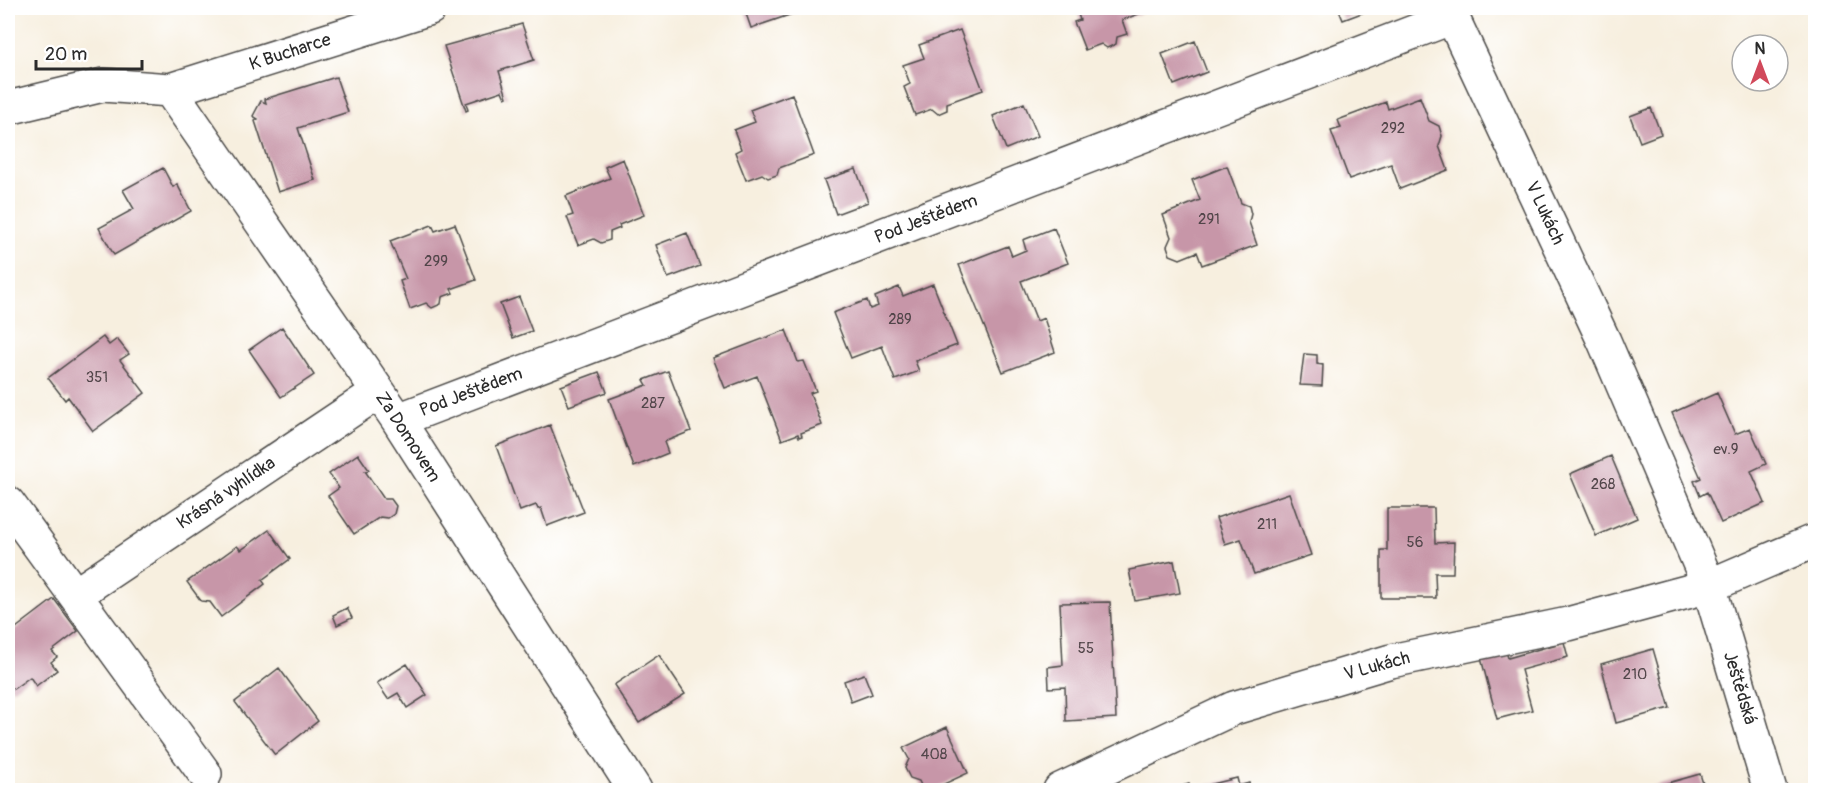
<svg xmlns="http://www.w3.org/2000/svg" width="1823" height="798" font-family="Pangolin,sans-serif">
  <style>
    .building { fill: #c796a8 }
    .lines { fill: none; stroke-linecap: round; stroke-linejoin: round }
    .street-casing { stroke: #4a4846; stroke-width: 36 }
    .street { stroke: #fff; stroke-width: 33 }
    .labels { text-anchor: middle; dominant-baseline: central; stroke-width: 4.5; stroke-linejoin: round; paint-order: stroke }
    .number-label { font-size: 15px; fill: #52464a }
    .street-label { font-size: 18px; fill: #2b2b2b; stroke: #fff }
  </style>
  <rect width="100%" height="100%" fill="#fff"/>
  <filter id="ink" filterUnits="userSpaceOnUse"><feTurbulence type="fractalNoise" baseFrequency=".0167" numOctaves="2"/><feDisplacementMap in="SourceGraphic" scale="12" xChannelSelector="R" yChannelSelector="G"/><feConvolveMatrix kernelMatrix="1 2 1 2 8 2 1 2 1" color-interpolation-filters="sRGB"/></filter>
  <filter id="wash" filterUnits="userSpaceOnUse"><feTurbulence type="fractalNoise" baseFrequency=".008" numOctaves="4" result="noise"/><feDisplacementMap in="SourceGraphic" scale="24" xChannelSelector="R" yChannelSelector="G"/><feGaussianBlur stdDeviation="1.35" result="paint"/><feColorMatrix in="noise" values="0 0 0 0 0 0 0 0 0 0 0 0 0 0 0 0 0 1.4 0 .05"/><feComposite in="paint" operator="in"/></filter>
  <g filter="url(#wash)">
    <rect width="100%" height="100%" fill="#f7efdf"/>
    <g id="blocks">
      <path class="building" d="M744 8H810L751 28Z
        M1076 8H1146L1147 11 1122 20 1127 34 1117 37 1116 44 1107 48 1101 44 1085 50 1074 22 1080 20Z
        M1338 8H1375L1343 20Z
        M522 24 534 60 499 71 507 97 505 98 502 91 466 103 468 110 466 111 444 46Z
        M960 30 983 90 947 103V110L938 114 932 109 915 115 904 87 910 84 903 65 924 58 919 45Z
        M1195 41 1207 72 1174 85 1162 54Z
        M336 77 348 112 298 128 315 180 278 192 255 121 258 119 253 116 261 101 266 103 265 99Z
        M792 94 814 155 779 168 777 175 768 178 762 174 746 180 735 152 741 149 734 130 755 122 750 110Z
        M1420 97 1429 121 1439 126 1442 136 1439 146 1448 170 1400 189 1391 164 1349 179 1331 131 1341 128 1338 120 1386 102 1388 109Z
        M1024 103 1038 136 1006 149 993 116Z
        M1651 108 1661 134 1640 142 1630 116Z
        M623 159 644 215 619 225 620 228 610 232V240L601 243 594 239 578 245 567 217 573 215 566 196 610 178 605 167Z
        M1227 166 1241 203 1249 206 1251 214 1249 222 1257 245 1202 265 1197 252 1180 259 1170 255 1167 246 1171 237 1163 215 1200 200 1192 180Z
        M163 168 173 187 177 184 191 211 114 255 99 228 134 209 123 190Z
        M856 169 868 202 836 214 824 180Z
        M455 224 476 280 451 289 453 293 442 297 441 304 432 308 426 303 410 309 400 281 406 279 390 241 432 225 435 231Z
        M1054 228 1068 263 1021 281 1037 321 1044 318 1055 352 1003 372 959 265 1008 246 1012 256 1026 250 1023 240Z
        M687 233 700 266 668 278 656 245Z
        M933 284 957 345 915 361 919 371 895 380 882 346 851 358 833 313 867 300 870 309 878 306 875 297 899 287 903 296Z
        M519 297 532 331 513 338 500 304Z
        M282 327 314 375 281 397 249 350Z
        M786 330 798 362 804 361 816 391 810 393 822 425 801 433 802 436 799 437 798 434 782 440 757 376 725 388 713 358Z
        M103 337 109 345 117 339 129 354 120 360 145 393 93 431 68 397 65 400 48 378Z
        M1304 354 1317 355V364L1323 365 1322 386 1300 385Z
        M668 371 691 431 664 442 668 453 634 467 609 399 647 385 644 380Z
        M599 372 607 392 569 406 561 386Z
        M1717 393 1735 434 1750 428 1766 464 1751 471 1765 503 1721 523 1707 492 1700 496 1694 481 1701 478 1672 413Z
        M550 425 584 512 547 526 541 508 538 509 536 505 520 511 496 446Z
        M358 454 369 470 365 471 384 499H391L396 506 394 514 388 518 380 517 354 534 328 496 339 488 329 474Z
        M1611 456 1637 518 1596 536 1570 474Z
        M1289 493 1311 555 1254 574 1241 539 1225 544 1216 518Z
        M1387 508H1434L1435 543 1454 542 1453 573H1435L1436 598H1381V550H1387Z
        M269 530 290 559 262 580 265 584 221 617 210 602 201 601 187 582 237 546 241 550Z
        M1174 561 1180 593 1135 601 1129 570Z
        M54 599 78 631 52 651 57 657 51 662 57 670 36 686 30 677 12 690 8 684V634Z
        M1110 602 1116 718 1066 721 1065 687 1049 688 1048 667 1063 665 1060 603Z
        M347 608 352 618 337 625 333 615Z
        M1564 642 1568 657 1521 670 1532 710 1497 719 1481 658 1506 651 1508 658Z
        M1653 649 1670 708 1616 723 1601 664Z
        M659 655 685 694 639 723 614 685Z
        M407 664 427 695 407 708 398 693 388 699 377 683Z
        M279 668 318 721 275 755 235 702Z
        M864 674 872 694 851 702 844 681Z
        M947 727 968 773 931 790H923L919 781 910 778 905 768 909 759 903 748Z
        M1700 774 1705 790H1643Z
        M1237 778 1239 786 1249 783 1251 790H1201L1200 787Z
        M1189 784 1191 790H1169Z"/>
    </g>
  </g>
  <g filter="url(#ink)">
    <use href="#blocks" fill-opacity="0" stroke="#4a4846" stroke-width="1.5"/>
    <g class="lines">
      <defs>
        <path id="street" d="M1448 8 1604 341 1709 586 1770 790
          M170 90 398 420 635 790
          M8 108 103 85 170 90 430 8
          M398 420 1453 17
          M8 503 205 774
          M75 595 378 392
          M1060 790 1234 708 1391 661 1568 624 1709 586 1816 540"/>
      </defs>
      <use href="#street" class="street-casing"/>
      <use href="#street" class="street"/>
    </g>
  </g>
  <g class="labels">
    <g class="number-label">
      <text x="1393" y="128">292</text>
      <text x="1209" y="219">291</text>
      <text x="436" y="261">299</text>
      <text x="900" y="319">289</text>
      <text x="97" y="377">351</text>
      <text x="653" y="403">287</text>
      <text x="1726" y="449">ev.9</text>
      <text x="1603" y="484">268</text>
      <text x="1267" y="524">211</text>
      <text x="1415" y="542">56</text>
      <text x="1086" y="648">55</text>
      <text x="1635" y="674">210</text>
      <text x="934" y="754">408</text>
    </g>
    <g class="street-label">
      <text transform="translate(290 52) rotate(-18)">K Bucharce</text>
      <text transform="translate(1545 213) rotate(65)">V Lukách</text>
      <text transform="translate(926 219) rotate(-21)">Pod Ještědem</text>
      <text transform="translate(471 392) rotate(-21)">Pod Ještědem</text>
      <text transform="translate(408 437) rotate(57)">Za Domovem</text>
      <text transform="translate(226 493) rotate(-34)">Krásná vyhlídka</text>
      <text transform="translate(1377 666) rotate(-15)">V Lukách</text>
      <text transform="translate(1740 688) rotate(73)">Ještědská</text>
    </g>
  </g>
  <rect width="1823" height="798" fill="none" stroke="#fff" stroke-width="30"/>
  <g transform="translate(1760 63)"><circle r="28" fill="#ffffff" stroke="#aaaaaa" stroke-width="1.5"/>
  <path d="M0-4.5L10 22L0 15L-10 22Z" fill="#d1495b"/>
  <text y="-9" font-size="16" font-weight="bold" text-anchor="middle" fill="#2b2b2b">N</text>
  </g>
  <path d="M36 60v9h106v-9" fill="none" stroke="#2b2b2b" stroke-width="3"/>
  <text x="45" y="60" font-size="18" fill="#2b2b2b" stroke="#ffffff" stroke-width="4.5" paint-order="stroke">20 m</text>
</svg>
